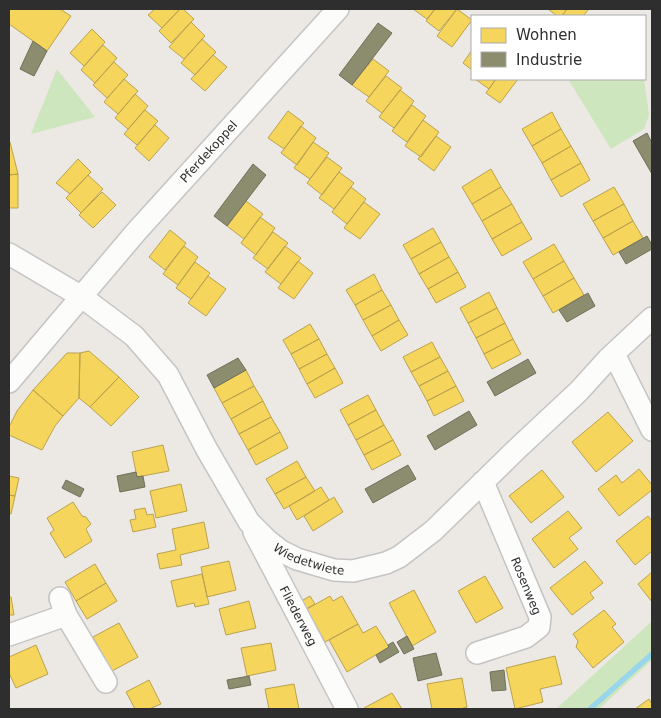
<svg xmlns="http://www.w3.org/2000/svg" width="661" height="718" font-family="'DejaVu Sans',sans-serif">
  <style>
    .green { fill: #cee6be }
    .homes { fill: #f6d55c; stroke: #baa34e }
    .industry { fill: #8c8c6e; stroke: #70705b }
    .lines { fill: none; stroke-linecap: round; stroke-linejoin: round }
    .stream { stroke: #99d6ec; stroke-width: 5.5 }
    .street-casing { stroke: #c5c4c5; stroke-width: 24 }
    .street { stroke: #fcfcfb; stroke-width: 21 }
    .labels { text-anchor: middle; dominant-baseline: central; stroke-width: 5; stroke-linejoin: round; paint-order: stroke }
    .street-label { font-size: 12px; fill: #2e2e2e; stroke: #fff }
  </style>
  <rect width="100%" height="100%" fill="#ece8e4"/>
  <path class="green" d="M57 69 95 117 31 134Z
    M568 79H644L649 115 644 129 611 149Z
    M652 621V660L599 709H556Z"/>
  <path class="homes" d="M9 9H60L71 16 47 51 9 24Z
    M155 9H180L162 28 148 15Z
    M180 9H183L194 19 171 43 159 31Z
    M413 9H435L427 19Z
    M435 9H457L439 31 426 21Z
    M457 9 472 20 452 47 437 36Z
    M548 9H567L562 16H557Z
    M567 9H589L583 16H562Z
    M191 22 205 36 184 59 169 47Z
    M92 29 105 42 84 66 70 53Z
    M202 39 216 52 195 75 181 63Z
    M103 45 117 58 95 83 81 70Z
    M472 50V70L463 63Z
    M213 55 227 67 205 91 191 79Z
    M373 59 389 71 369 97 352 85Z
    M114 62 128 75 107 98 93 85Z
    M386 76 402 88 382 113 366 101Z
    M124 79 138 91 118 114 104 102Z
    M475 79H496L489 89Z
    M496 79H518L500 103 486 93Z
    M400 90 414 101 394 128 379 117Z
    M135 94 148 106 128 129 115 118Z
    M412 105 426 116 407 142 392 131Z
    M145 110 158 121 137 145 124 134Z
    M288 111 304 123 284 149 268 138Z
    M552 112 561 129 532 146 522 129Z
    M423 120 439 132 421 157 405 146Z
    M155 125 169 138 149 161 135 148Z
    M301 126 316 138 297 165 281 153Z
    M561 129 571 146 542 163 532 146Z
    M436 136 451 147 434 171 418 159Z
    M9 142H10L18 174 9 175Z
    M313 142 329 153 310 179 294 168Z
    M571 146 581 163 551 180 542 163Z
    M327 157 342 168 322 195 307 183Z
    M78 159 91 172 70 194 56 183Z
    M581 163 590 180 561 197 551 180Z
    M491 169 501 187 472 204 462 187Z
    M339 172 354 183 334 209 319 198Z
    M18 174V208H9V175Z
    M88 175 103 189 81 213 66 198Z
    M351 187 366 199 347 224 332 212Z
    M501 187 512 204 482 221 472 204Z
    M614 187 624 204 593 221 583 204Z
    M102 192 116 205 93 228 79 215Z
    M246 201 263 214 244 239 227 226Z
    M364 202 380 214 360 239 344 228Z
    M512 204 522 222 492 239 482 221Z
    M624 204 633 221 603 238 593 221Z
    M260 217 275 228 256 255 241 243Z
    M633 221 643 238 613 255 603 238Z
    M522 222 532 239 502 256 492 239Z
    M433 228 441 242 411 259 403 245Z
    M170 230 186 243 165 270 149 257Z
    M273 232 288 243 268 269 253 258Z
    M441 242 449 257 419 274 411 259Z
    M554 244 564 261 533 279 523 262Z
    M184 246 198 257 178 285 163 274Z
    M285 246 301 258 281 284 265 272Z
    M449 257 458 272 428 289 419 274Z
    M298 261 313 273 294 299 278 288Z
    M564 261 574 278 543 296 533 279Z
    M195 262 210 273 191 299 176 288Z
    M458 272 466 287 436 303 428 289Z
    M374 274 382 290 355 305 346 290Z
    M208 276 226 289 206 316 188 303Z
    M574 278 584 295 553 313 543 296Z
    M382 290 391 305 363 320 355 305Z
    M489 292 497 308 468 323 460 308Z
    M391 305 399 320 372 336 363 320Z
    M497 308 505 323 476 338 468 323Z
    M399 320 408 335 381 351 372 336Z
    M505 323 513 339 484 354 476 338Z
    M310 324 319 339 291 354 283 340Z
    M319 339 327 354 299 369 291 354Z
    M513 339 521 354 492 369 484 354Z
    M432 342 440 357 411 372 403 357Z
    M89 351 119 377 90 407 79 398 80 353Z
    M67 353H80L79 398 63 416 33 390Z
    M327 354 335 368 307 384 299 369Z
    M440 357 448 371 419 386 411 372Z
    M335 368 343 383 315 398 307 384Z
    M246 370 254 386 222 403 214 388Z
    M448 371 456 386 427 401 419 386Z
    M119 377 139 397 111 426 90 407Z
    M254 386 263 401 231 419 222 403Z
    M456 386 464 401 434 416 427 401Z
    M33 390 63 416 55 426 42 450 9 435V427L17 411Z
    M368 395 376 410 348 425 340 410Z
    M263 401 271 417 239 434 231 419Z
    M376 410 384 425 356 440 348 425Z
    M608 412 633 441 596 472 572 442Z
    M271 417 280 432 248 450 239 434Z
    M384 425 393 440 364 455 356 440Z
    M280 432 288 448 256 465 248 450Z
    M393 440 401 455 372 470 364 455Z
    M163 445 169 471 137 477 132 452Z
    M297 461 306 477 275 494 266 479Z
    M639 469 652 485V490L619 516 598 489 616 475 622 483Z
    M542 470 564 497 531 523 509 496Z
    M9 476 19 478 15 496 9 495Z
    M306 477 315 491 284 509 275 494Z
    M181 484 187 511 156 518 150 491Z
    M321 487 329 500 297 520 289 506Z
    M9 495 15 496 11 514 9 513Z
    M334 497 343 512 313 531 304 516Z
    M73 502 82 516 86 517 91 524 86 529 92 541 65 558 50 533 54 530 47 518Z
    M145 508 147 515 153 514 156 527 133 532 130 520 136 519 134 510Z
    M568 511 582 528 569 538 578 549 554 568 532 539Z
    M648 516 652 521V551L635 565 616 541Z
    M204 522 209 548 180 555 182 565 160 569 157 554 176 550 172 529Z
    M229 561 236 590 207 597 201 567Z
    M585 561 603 583 590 593 594 598 572 615 550 588Z
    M95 564 106 583 76 601 65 582Z
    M652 572V602L638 584Z
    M202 574 209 604 195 607 194 603 177 607 171 581Z
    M485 576 503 608 476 623 458 591Z
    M106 583 117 601 87 619 76 601Z
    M414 590 436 632 412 646 389 603Z
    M310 596 315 604 302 611 298 603Z
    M330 596 333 601 342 596 358 624 325 642 307 609Z
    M9 597H11L14 615H9Z
    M249 601 256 628 226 635 219 609Z
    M604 610 616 624 612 627 624 642 593 668 576 647 578 641 573 634Z
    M119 623 138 657 112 671 93 637Z
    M358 624 363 633 376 626 389 647 347 672 329 640Z
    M271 643 276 670 247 676 241 648Z
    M36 645 48 674 16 688 9 673V657Z
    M555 656 562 684 540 689 543 702 515 709 506 668Z
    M462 678 467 707 463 708V709H432L427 684Z
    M149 680 161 704 149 709H135L126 692Z
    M294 684 299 709H269L265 689Z
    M392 693 402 709H364V708Z
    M649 699 652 704V709H635Z"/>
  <path class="industry" d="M378 23 392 33 352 85 339 75Z
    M33 41 47 51 34 76 20 69Z
    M647 133 652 143V174L633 141Z
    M253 164 266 175 227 226 214 216Z
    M647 236 652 245V249L626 264 619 252Z
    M588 293 595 306 567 322 559 310Z
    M238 358 246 370 214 388 207 375Z
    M528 359 536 373 495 396 487 382Z
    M469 411 477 425 435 450 427 436Z
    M408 465 416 479 373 503 365 489Z
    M136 472 137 477 143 476 145 487 120 492 117 476Z
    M66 480 84 489 80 497 62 488Z
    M407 636 414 649 404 654 397 642Z
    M393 642 399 652 380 663 376 655 389 647 388 645Z
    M436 653 442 675 418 681 413 658Z
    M504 670 506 690 492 691 490 672Z
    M249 676 251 685 229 689 227 680Z"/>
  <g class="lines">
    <path class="stream" d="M590 709 652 654"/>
    <defs>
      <g id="street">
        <path id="s1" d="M9 254 82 297 134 336 168 375 206 448 249 522 267 540 281 551 297 559 334 570 353 571 386 563 399 557 433 531 519 447 579 391 608 359 652 318"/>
        <path d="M614 354 652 430"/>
        <path id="s2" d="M9 382 136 232 338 9"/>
        <path id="s3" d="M254 532 347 709"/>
        <path d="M60 598 66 615"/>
        <path d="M9 635 66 615 106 682"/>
        <path d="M477 653 526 637 539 627 540 617 483 482"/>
      </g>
    </defs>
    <use href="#street" class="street-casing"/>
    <use href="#street" class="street"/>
  </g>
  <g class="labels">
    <g class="street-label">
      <text stroke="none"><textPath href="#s2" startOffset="305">Pferdekoppel</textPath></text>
      <text stroke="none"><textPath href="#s1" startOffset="442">Wiedetwiete</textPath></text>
      <text transform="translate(526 586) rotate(68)">Rosenweg</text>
      <text stroke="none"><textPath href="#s3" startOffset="95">Fliederweg</textPath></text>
    </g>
  </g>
  <rect width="661" height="718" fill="none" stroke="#2e2e2e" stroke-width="20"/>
  <rect x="471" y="15" width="175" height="65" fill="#ffffff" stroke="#ababab"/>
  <rect x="481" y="28" width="25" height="15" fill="#f6d55c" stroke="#ababab"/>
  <text x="516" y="40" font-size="15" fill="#2e2e2e">Wohnen</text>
  <rect x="481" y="52" width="25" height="15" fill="#8c8c6e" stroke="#ababab"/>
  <text x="516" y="65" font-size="15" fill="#2e2e2e">Industrie</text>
</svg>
